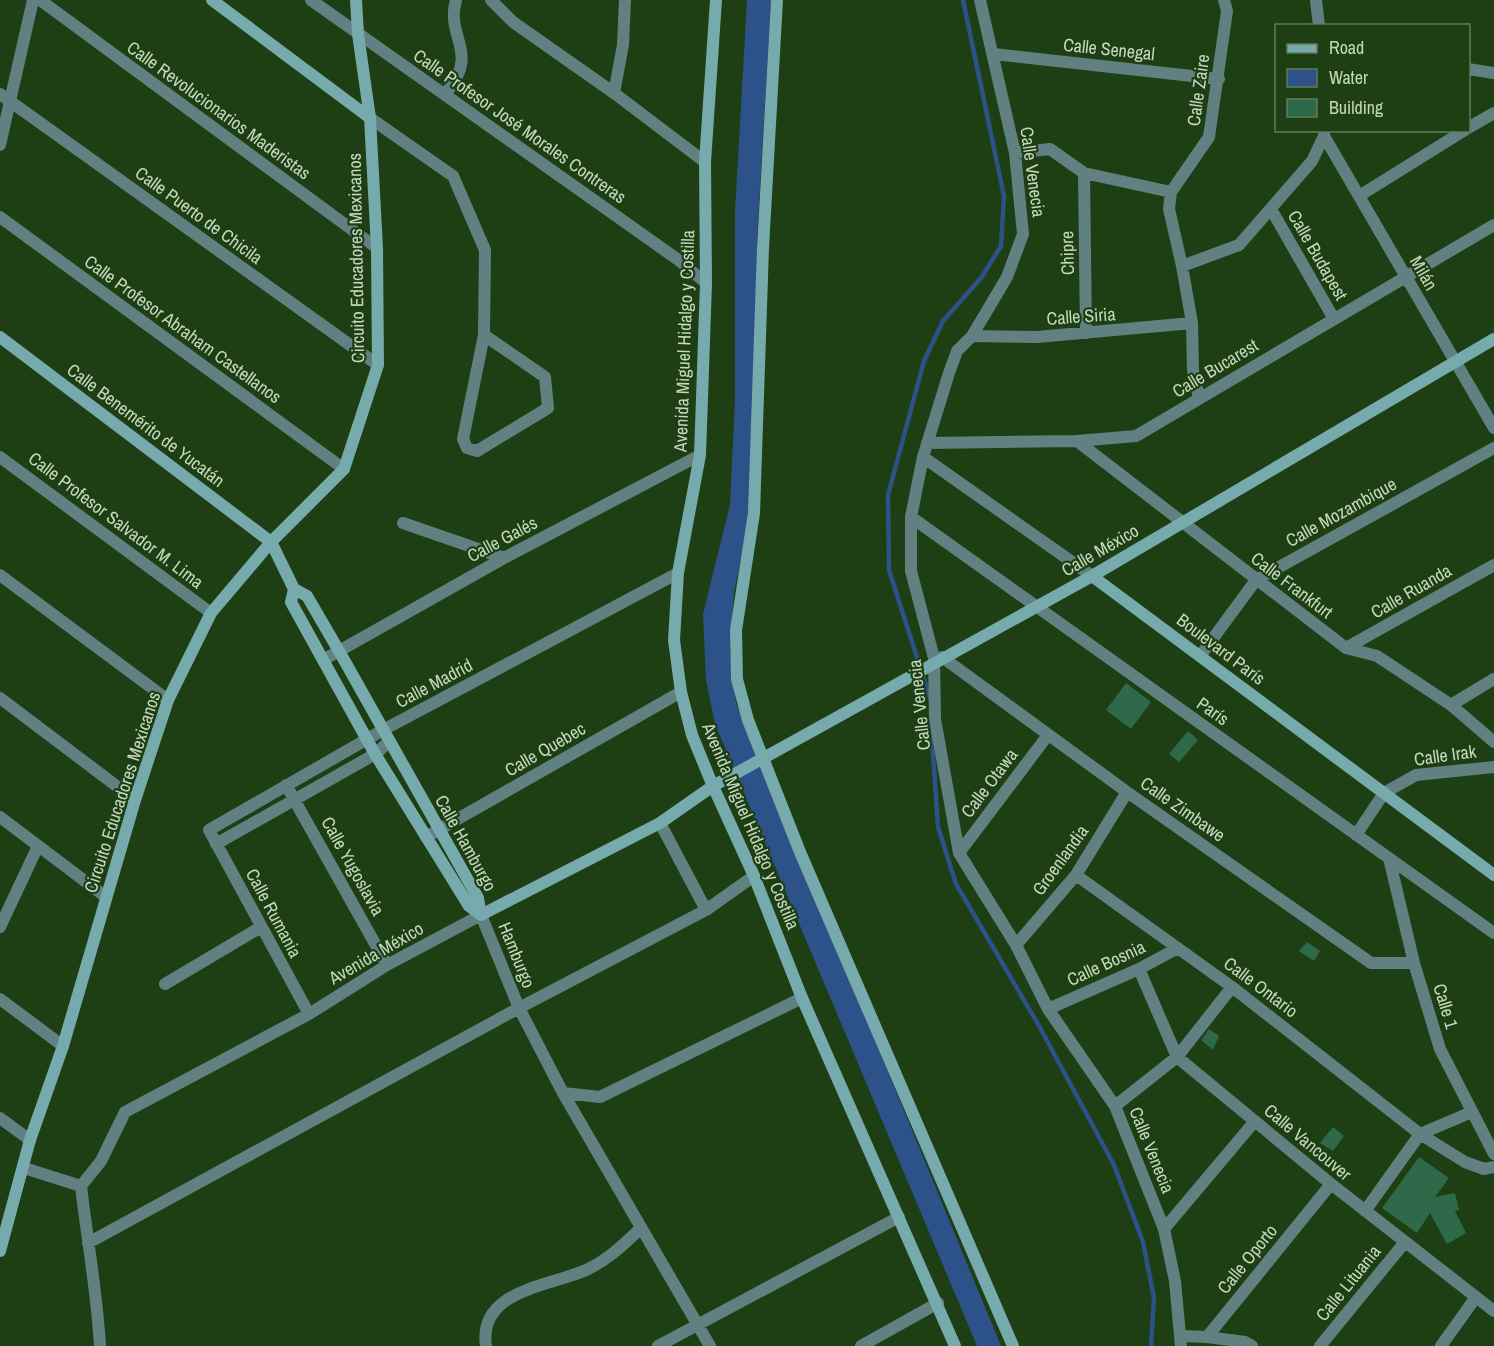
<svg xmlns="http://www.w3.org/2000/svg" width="1494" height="1346" font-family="'Archivo Narrow',sans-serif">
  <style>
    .water { fill: #2d5289 }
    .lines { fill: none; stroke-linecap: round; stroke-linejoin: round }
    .stream { stroke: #2d5289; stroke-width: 4.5 }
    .building { fill: #2e694a }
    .street { stroke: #618081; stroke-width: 12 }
    .secondary { stroke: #76aaac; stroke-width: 12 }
    .labels { text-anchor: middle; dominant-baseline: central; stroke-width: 4.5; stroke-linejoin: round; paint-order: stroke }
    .street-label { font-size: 18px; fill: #c5d8bf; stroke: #1e3f13 }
  </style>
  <rect width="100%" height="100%" fill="#1e3f13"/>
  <path class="water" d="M747 0H771L757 239 755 423 750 510 734 593 730 649 736 703 1001 1346H977L715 724 706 680 703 614 730 505 735 399V211Z"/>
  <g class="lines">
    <path class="stream" d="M930 698 889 570 888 495 924 361 943 321 981 278 1001 246 1004 196 963 0
      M931 725 938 827 956 884 1038 1024 1114 1165 1143 1242 1154 1298 1151 1346"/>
  </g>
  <path class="building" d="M1126 683 1151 702 1131 729 1106 710Z
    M1188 731 1198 740 1179 762 1169 754Z
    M1307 942 1320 951 1314 961 1299 951Z
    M1209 1029 1219 1036 1213 1050 1201 1040Z
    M1333 1127 1344 1136 1333 1151 1320 1143Z
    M1419 1157 1449 1178 1435 1197 1455 1193 1459 1210 1455 1211 1466 1233 1447 1244 1430 1213 1417 1233 1382 1208Z"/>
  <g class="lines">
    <path class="street" d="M40 0 377 248
      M311 0 677 259 706 283
      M491 0 513 22 614 93 705 162
      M980 0 1015 153 1023 234 1007 277 972 336 957 351 949 373 923 457 911 517V571L934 658 935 719 959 853 1016 945 1048 1009 1115 1106 1164 1229 1175 1281 1181 1346
      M1316 0 1319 26
      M994 54 1219 79
      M1468 69 1494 73
      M446 93C481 51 445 39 456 0
      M614 93 623 45 625 0
      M0 94 378 365
      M370 118 453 176 485 250 484 335 463 439 467 448 477 451 548 408 545 377 484 335
      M1468 128 1494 113
      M1324 136 1494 428
      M0 145 33 0
      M1015 153 1050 149 1084 173 1171 192
      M1084 173 1086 333
      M1171 192 1209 137 1227 11 1224 0
      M1171 192 1169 209 1182 266
      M1359 196 1465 130
      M1271 209 1334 319
      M0 217 344 469
      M972 336 1037 337 1192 323
      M1199 398 1193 370 1192 323 1182 266 1239 245 1312 161 1324 136V130
      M1077 441 1346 648 1377 656 1451 705 1494 742
      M927 443 1077 441 1136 436 1494 225
      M0 457 211 613
      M923 457 1092 576
      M911 517 1494 933
      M403 523 504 558
      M0 575 168 700
      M1346 648 1494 565
      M1200 656 1256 580 1494 448
      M942 657 1127 792 1371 963H1414
      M323 660 504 558 700 455
      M0 698 135 800
      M1451 705 1494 679
      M286 785 387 965
      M0 817 106 897
      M660 823 706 910
      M1356 835 1384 793 1416 775 1494 767
      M426 837 681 692
      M216 844 377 753 389 741
      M959 853 1048 735
      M1389 858 1414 963 1440 1049 1494 1154
      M1076 875 1232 987 1420 1134 1465 1162 1484 1169 1494 1167
      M0 927 38 846
      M1016 945 1076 875 1127 792
      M1139 969 1177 1057 1331 1184 1494 1311
      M165 984 261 927
      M0 999 63 1046
      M1048 1009 1139 969 1178 948
      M309 1014 209 830 383 730 678 573
      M563 1093 600 1097 802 998
      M1115 1106 1177 1057 1232 987
      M0 1118 30 1140
      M1420 1134 1472 1112
      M24 1168 81 1186
      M81 1186 101 1161 125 1112 309 1014 387 965 481 915 519 1008 563 1093 710 1346
      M81 1186C87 1239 97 1292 100 1346
      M1365 1211 1420 1134
      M1164 1229 1255 1121
      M88 1243 519 1008 706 910 754 876
      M1182 1336 1207 1337 1331 1184
      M1207 1337 1245 1342 1252 1346
      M486 1346C478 1290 548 1287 586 1270 608 1260 624 1244 641 1228
      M658 1346 899 1217
      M861 1346 938 1303
      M1320 1346 1405 1242
      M1441 1346 1476 1297"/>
    <path class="secondary" d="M212 0 370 118
      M716 0 705 162 706 283 700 455 678 573 674 640 681 692 692 735 712 784 754 876 802 998 955 1346
      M777 0 763 248 754 513 736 630 737 679 748 720 800 852 1013 1346
      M0 337 271 542 294 589 307 596 339 651 478 898 481 915
      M1092 576 1494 875
      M294 589 291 602 375 754 469 906 481 915
      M481 915 660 823 713 786 1092 576 1494 339
      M0 1251 30 1140 63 1046 135 800 168 700 211 613 271 542 344 469 378 365 377 248 370 118 358 34 356 0"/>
  </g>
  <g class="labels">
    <g class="street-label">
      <text transform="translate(1109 49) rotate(6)">Calle Senegal</text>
      <text transform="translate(1198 90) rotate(-82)">Calle Zaire</text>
      <text transform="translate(219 110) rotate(36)">Calle Revolucionarios Maderistas</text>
      <text transform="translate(520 126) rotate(35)">Calle Profesor José Morales Contreras</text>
      <text transform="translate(1033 172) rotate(82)">Calle Venecia</text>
      <text transform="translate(199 215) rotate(36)">Calle Puerto de Chicila</text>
      <text transform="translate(1067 253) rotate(-91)">Chipre</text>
      <text transform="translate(1318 255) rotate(60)">Calle Budapest</text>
      <text transform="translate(356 258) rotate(-91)">Circuito Educadores Mexicanos</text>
      <text transform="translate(1424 273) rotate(60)">Milán</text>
      <text transform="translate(1081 316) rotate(-4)">Calle Siria</text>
      <text transform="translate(183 329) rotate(36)">Calle Profesor Abraham Castellanos</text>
      <text transform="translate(684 341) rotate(-88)">Avenida Miguel Hidalgo y Costilla</text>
      <text transform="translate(1215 368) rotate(-31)">Calle Bucarest</text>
      <text transform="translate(146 425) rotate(37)">Calle Benemérito de Yucatán</text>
      <text transform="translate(1341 512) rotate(-29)">Calle Mozambique</text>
      <text transform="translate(116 520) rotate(37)">Calle Profesor Salvador M. Lima</text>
      <text transform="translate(502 539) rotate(-28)">Calle Galés</text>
      <text transform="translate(1100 550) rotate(-30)">Calle México</text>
      <text transform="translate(1292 585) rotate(37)">Calle Frankfurt</text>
      <text transform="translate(1411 591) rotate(-30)">Calle Ruanda</text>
      <text transform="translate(1221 649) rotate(37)">Boulevard París</text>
      <text transform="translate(434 683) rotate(-28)">Calle Madrid</text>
      <text transform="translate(919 705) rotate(-96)">Calle Venecia</text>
      <text transform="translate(1213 711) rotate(35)">París</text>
      <text transform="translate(545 749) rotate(-30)">Calle Quebec</text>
      <text transform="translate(1445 755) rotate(-8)">Calle Irak</text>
      <text transform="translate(989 783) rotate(-53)">Calle Otawa</text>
      <text transform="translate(122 792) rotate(-72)">Circuito Educadores Mexicanos</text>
      <text transform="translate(1183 809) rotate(35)">Calle Zimbawe</text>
      <text transform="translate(751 826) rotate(67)">Avenida Miguel Hidalgo y Costilla</text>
      <text transform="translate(466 843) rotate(61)">Calle Hamburgo</text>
      <text transform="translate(1060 860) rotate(-54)">Groenlandia</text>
      <text transform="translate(353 866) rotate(61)">Calle Yugoslavia</text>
      <text transform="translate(274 913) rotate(62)">Calle Rumania</text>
      <text transform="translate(376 953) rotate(-30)">Avenida México</text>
      <text transform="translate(517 955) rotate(68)">Hamburgo</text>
      <text transform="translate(1106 963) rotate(-25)">Calle Bosnia</text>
      <text transform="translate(1261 987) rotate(37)">Calle Ontario</text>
      <text transform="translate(1446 1006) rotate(73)">Calle 1</text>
      <text transform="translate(1308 1142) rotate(40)">Calle Vancouver</text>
      <text transform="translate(1152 1150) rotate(68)">Calle Venecia</text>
      <text transform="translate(1247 1259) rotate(-51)">Calle Oporto</text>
      <text transform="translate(1348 1283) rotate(-51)">Calle Lituania</text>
    </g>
  </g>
  <rect x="1275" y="24" width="195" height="108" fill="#1e3f13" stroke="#617c58" stroke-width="1.5"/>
  <rect x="1287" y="44" width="30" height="9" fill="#76aaac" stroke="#617c58" stroke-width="1.5"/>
  <text x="1329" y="54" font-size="18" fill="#c5d8bf">Road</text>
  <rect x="1287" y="69" width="30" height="18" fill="#2d5289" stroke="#617c58" stroke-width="1.5"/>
  <text x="1329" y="84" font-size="18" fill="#c5d8bf">Water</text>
  <rect x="1287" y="99" width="30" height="18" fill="#2e694a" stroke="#617c58" stroke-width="1.5"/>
  <text x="1329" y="114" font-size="18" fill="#c5d8bf">Building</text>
</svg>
